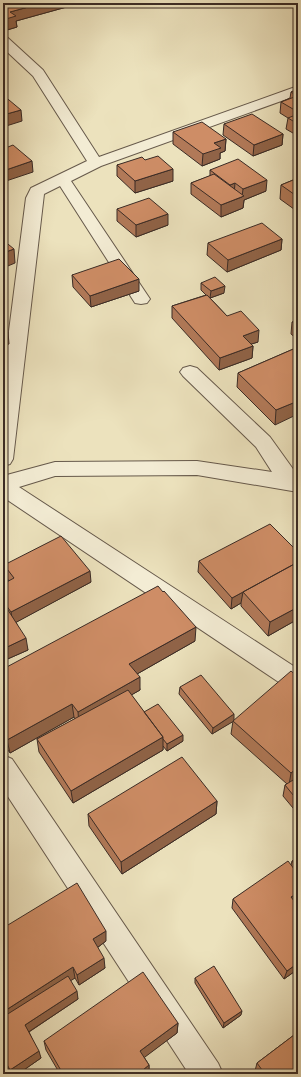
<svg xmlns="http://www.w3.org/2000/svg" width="301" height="1077" font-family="'IM FELL French Canon',serif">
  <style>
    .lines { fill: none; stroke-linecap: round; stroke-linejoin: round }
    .minor-casing { stroke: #66594b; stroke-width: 2 }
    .minor { fill: #f3ecd4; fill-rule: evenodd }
    .wall { fill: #b17958; stroke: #3a2b25 }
    .shaded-wall { fill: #906347; stroke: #3a2b25 }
    .building { fill: #ce8d66; stroke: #3a2b25 }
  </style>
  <rect width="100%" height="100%" fill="#ece2bd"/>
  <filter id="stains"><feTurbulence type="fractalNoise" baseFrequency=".005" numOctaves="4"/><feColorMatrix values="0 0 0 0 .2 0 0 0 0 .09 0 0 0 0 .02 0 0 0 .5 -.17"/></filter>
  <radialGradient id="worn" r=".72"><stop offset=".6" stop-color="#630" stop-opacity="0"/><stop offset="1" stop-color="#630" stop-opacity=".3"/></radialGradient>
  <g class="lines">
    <defs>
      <path id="minor" d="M3 37 8 38 43 70 99 157 298 86V95L101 166 71 181 150 299 147 303 141 304 135 303 60 186 44 194 13 459 10 464 3 466V378L26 198 31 188 87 161 33 76 3 48Z
        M190 366 197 368 270 437 298 476V492L197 475 55 476 19 487 298 669V692L289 689 3 497V476L55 462 197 461 272 472 256 447 183 376 180 372 183 368Z
        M3 755 12 759 218 1063 223 1074H189L3 789Z"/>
    </defs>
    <use href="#minor" class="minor-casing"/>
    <use href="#minor" class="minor"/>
  </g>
  <path class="wall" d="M3 3H81L16 21 17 27 7 30 3 27Z
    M298 89V136L286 129 288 118 280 113 281 102 290 98 291 92Z
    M224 124 283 134 282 145 253 156 223 135Z
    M173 132 226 139 225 151 220 153V159L202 166 173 144Z
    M145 160 173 181 135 193 117 176V165Z
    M210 170 266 191 244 200 243 208 221 217 191 194V183L210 176Z
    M298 178V212L280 199 281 185Z
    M117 209 168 225 136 237 117 221Z
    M282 239 281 250 227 272 207 255 208 243Z
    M72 275 139 291 91 307 73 287Z
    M201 283 224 293 210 298 227 316 258 342 251 344 253 346 252 358 219 370 172 318V306L206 295 201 290Z
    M298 320V340L291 334 292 322Z
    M298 347 275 425 237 387 238 373Z
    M298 552V619L268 636 241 606V603L231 609 198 572 199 561Z
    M4 565 91 582 16 622 28 650 3 661V584L9 581 6 577Z
    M195 641 137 674 140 690 131 695 144 712 183 741 167 751 163 746V750L73 803 39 752 37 739 75 719 74 717 10 753 3 743V669Z
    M180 687 234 721 298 777V814L283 796 285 785 287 784 231 734 233 721 212 734 179 694Z
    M217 801 216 814 122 874 89 826 88 814Z
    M298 857V969L284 979 232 908 233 899 291 865 292 861Z
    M3 928 106 941 97 948 105 968 79 985 75 978 70 980 78 999 29 1032 41 1058 18 1074H11L3 1059Z
    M195 978 241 1015 223 1028 195 983Z
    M178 1023 177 1033 144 1057 149 1065V1074H60L46 1050 44 1041Z
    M298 1032V1072L295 1074H258L255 1071 257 1063Z"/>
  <path class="shaded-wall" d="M43 3H81L16 21 17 27 7 30 6 19 10 12Z
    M21 110 22 121 3 127V115Z
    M283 134 282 145 253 156 254 145Z
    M226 139 225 151 220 153V159L202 166 203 154 214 143Z
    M32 161 33 172 3 182V171Z
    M173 169V181L135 193V181Z
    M267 180 266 191 244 200 243 208 221 217V205L242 197 243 189Z
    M235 183 234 195 230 196V185Z
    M168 214V225L136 237V225Z
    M282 239 281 250 227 272 228 260Z
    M14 249 15 263 3 268V253Z
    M139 279V291L91 307 90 296Z
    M225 286 224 293 210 298 211 291Z
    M259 330 258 342 242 347 243 336Z
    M8 332 9 344 3 346V333Z
    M253 346 252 358 219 370 220 358Z
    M298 401V414L275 425 276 410Z
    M298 562 243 592 241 603 231 609 232 598Z
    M90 571 91 582 13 624 11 612Z
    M298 607V619L268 636 270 622Z
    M196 627 195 641 130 678 129 664Z
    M26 638 28 650 3 661V649Z
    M140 677V690L79 725 78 712Z
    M72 704 74 717 10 753 7 740Z
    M234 714V721L212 734 213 728Z
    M183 735V741L167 751V744Z
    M163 737V750L73 803 71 791Z
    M298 767V777L289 785 291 773Z
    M217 801 216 814 122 874 121 862Z
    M298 893V900L296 898 295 903 291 897Z
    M106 931V941L94 950 93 939Z
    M104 958 105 968 79 985 77 975Z
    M298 963V969L284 979 287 971Z
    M73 967 75 978 3 1024V1012Z
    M77 991 78 999 27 1033 25 1025Z
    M242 1011 241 1015 223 1028 224 1023Z
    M178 1023 177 1033 141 1060 140 1051Z
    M39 1051 41 1058 18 1074H12L10 1070Z
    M149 1065V1074H138Z
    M298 1067V1072L295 1074H289Z"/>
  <path class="building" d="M3 3H43L10 12 16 16 6 19 3 17Z
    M298 89V112L281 102 297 96 291 92Z
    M3 95 21 110 3 115Z
    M252 114 283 134 254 145 224 124Z
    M298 114V124L288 118Z
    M202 122 226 139 214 143 221 148 203 154 173 132Z
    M13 145 32 161 3 171V149Z
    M158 156 173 169 135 181 117 165 142 157 145 160Z
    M238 159 267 180 243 189 235 183 230 185 210 170Z
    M214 174 244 196 221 205 191 183Z
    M298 178V197L281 185Z
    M149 198 168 214 136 225 117 209Z
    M262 223 282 239 228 260 208 243Z
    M3 240 14 249 3 253Z
    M119 259 139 279 90 296 72 275Z
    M215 277 225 286 211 291 201 283Z
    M207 295 227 316 241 311 259 330 243 336 253 346 220 358 172 306Z
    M298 320V327L292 322Z
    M3 327 8 332 3 333Z
    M298 347V401L276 410 238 373Z
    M270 524 298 552V562L232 598 199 561Z
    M61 536 90 571 11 612 3 601V584L14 578 4 565Z
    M298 562V607L270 622 243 592Z
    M158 586 163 592 164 591 196 627 129 664 140 677 78 712 72 704 7 740 3 734V669Z
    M6 607 26 638 3 649V608Z
    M291 671 298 677V767L291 773 233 721Z
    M201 675 234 714 213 728 180 687Z
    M128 690 163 737 71 791 37 739Z
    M158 704 183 735 167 744 163 739V737L144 712Z
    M182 757 217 801 121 862 88 814Z
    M298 777V801L285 785Z
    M298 857V869L292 861Z
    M288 861 298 874V893L291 897 298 906V963L287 971 233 899Z
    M77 883 106 931 93 939 104 958 77 975 73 967 3 1012V928Z
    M214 966 242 1011 224 1023 195 978Z
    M143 972 178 1023 140 1051 149 1065 138 1074H63L44 1041Z
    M68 976 77 991 25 1025 39 1051 10 1070 3 1057V1017Z
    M298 1032V1067L289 1074H265L257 1063Z"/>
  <rect width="301" height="1077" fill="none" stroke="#ece2bd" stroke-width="16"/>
  <rect x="4" y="4" width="293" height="1069" fill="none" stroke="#3a2b25" stroke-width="2"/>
  <rect x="8" y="8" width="285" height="1061" fill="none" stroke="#3a2b25"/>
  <rect width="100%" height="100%" filter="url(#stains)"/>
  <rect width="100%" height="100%" fill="url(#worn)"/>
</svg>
